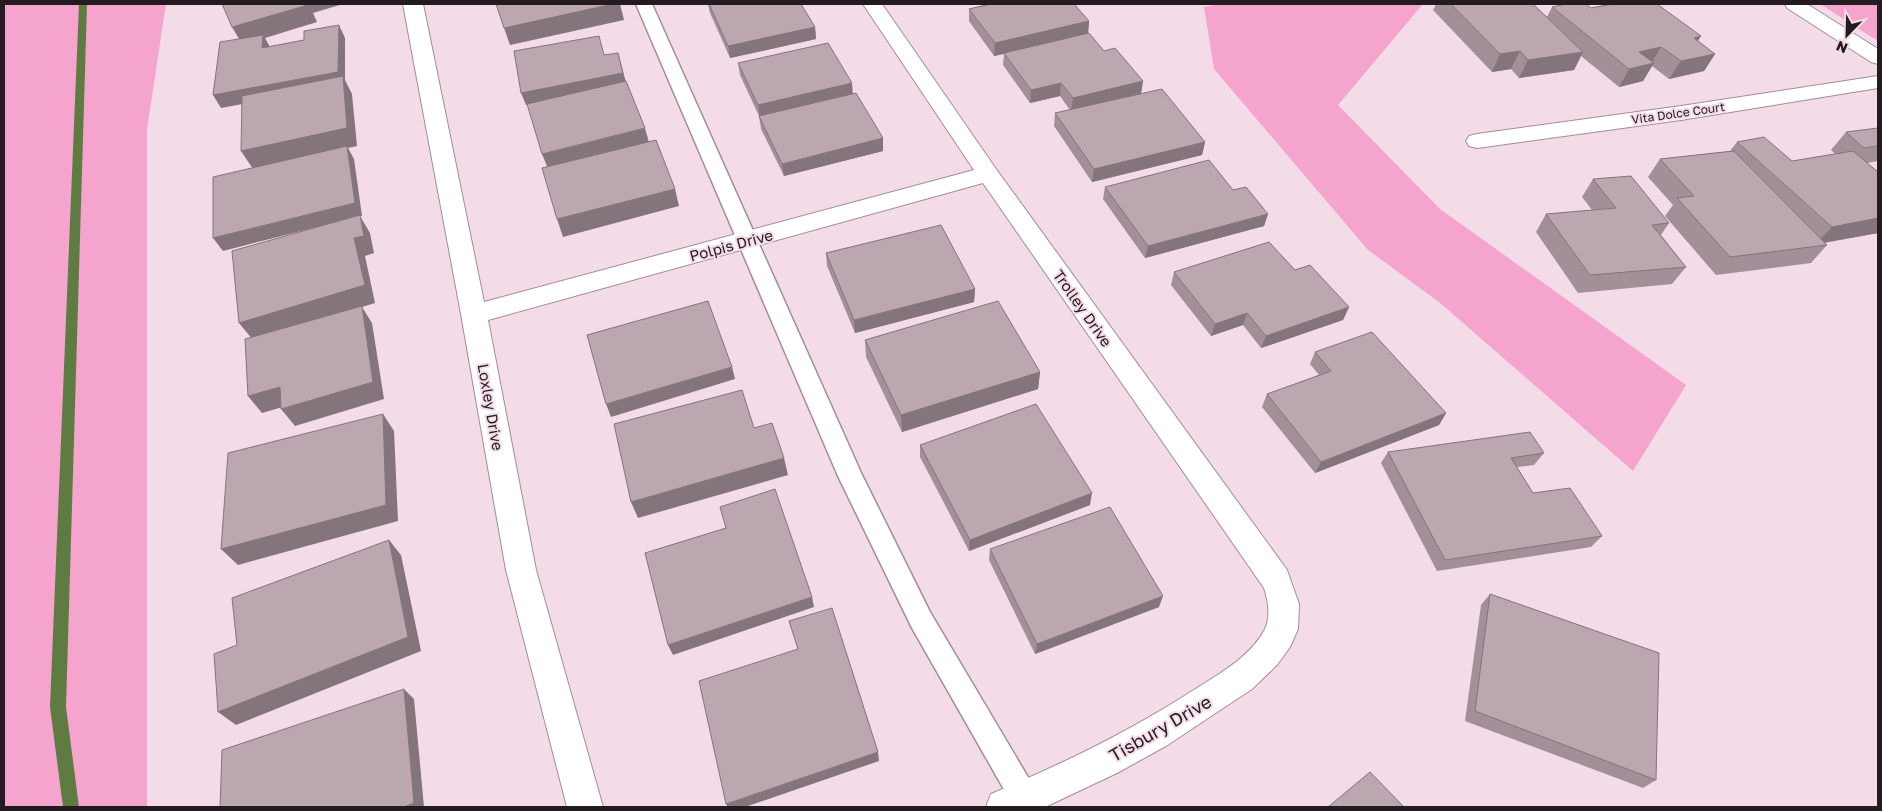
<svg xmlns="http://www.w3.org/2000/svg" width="1882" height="811" font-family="'Golos Text',sans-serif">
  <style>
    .green { fill: #f4a4cd }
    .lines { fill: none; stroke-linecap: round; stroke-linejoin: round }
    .stream { fill: #5e7c41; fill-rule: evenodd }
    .lane-casing { stroke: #a28d97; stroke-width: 3 }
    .street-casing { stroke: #a28d97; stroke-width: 2 }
    .path { stroke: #aa98a0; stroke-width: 2.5; stroke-dasharray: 2 3; stroke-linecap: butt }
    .lane { fill: #fff; fill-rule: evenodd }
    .street { fill: #fff; fill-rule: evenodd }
    .wall { fill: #a28f97 }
    .shaded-wall { fill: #84747b }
    .building { fill: #bca6b0; stroke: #84747b }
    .labels { text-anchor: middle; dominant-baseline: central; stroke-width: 4; stroke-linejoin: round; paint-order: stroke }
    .far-street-label { font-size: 12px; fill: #231b1f; stroke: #f3dce7 }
    .street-label { font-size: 15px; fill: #231b1f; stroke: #f3dce7 }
    .near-street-label { font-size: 18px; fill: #231b1f; stroke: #f3dce7 }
  </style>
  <rect width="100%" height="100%" fill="#f3dce7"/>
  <path class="green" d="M4 4H166L147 129V807H4Z
    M1221 4H1423L1338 105 1440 209 1686 385 1633 471 1439 302 1368 250 1214 69 1204 7Z
    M1820 4H1878V41Z"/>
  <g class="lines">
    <path class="stream" d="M79 4H87L66 707 79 807H63L50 707Z"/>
    <defs>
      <path id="lane" d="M636 4H652L862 475 930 612 1035 789 1040 799 1036 807H1014L912 628 838 476Z"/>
      <path id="street" d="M403 4H423L484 302 974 170 863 4H882L996 169 1287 570 1299 604 1298 629 1290 647 1277 665 1252 689 1166 746 1117 773 1045 807H986L991 794C1063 764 1132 730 1197 688 1221 673 1252 655 1265 629 1271 616 1268 600 1264 588L983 183 488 320 536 570 603 807H567L506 570 461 314Z
        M1785 4H1807L1878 49V64L1871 62 1787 8Z
        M1878 76V88L1681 120 1477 148 1469 146 1466 141 1469 136 1477 134 1681 106Z"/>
    </defs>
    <use href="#lane" class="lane-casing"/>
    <use href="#street" class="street-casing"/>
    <path class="path" d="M1874 4 1878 8"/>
    <use href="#lane" class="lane"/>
    <use href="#street" class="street"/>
  </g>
  <path class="wall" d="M708 4H801L815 27 816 39 730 58 710 13Z
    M984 4H1074L1089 21 1088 34 1104 51 1143 81 1141 94 1205 142 1202 155 1092 182 1054 126 1055 113 1070 110 1060 96 1030 103 1003 65 1004 54 994 56 969 21V9L985 5Z
    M1436 4H1533L1547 17 1552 7 1591 8 1611 4H1657L1698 41 1715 54 1704 71 1669 79 1652 66 1643 81 1619 87 1581 56 1574 70 1519 78 1511 69 1492 72 1433 10Z
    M738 63 853 94 883 151 784 176 761 129 759 116 740 75Z
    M1878 128V161L1867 163 1878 172V233L1824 243 1827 245 1811 263 1716 275 1665 216 1673 205 1648 177 1660 159 1730 151 1737 142 1792 161 1835 154 1831 150 1846 132Z
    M1593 179 1669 223 1661 235 1686 267 1672 284 1578 293 1536 232 1546 214 1592 210 1582 197Z
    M1105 187 1268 214 1264 226 1145 258 1103 199Z
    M826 253 975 289 974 302 855 333 827 266Z
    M1295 270 1349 307 1343 320 1261 348 1243 325 1211 336 1171 285 1174 272Z
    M865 340 1040 372 1038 389 902 432 866 357Z
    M1315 352 1446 413 1439 425 1315 473 1262 407 1267 394 1319 375 1310 364Z
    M920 445 1090 505 969 551 920 457Z
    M1388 452 1544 453 1534 465 1517 467 1533 493 1602 536 1591 547 1437 571 1381 463Z
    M990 549 1159 607 1035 654 989 560Z
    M1490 594 1656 780 1643 788 1465 721 1481 605Z"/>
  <path class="shaded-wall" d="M308 4H343L313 13 317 22 265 38 270 47 269 60 242 44 232 27Z
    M613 4H620L624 20 510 45 504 28Z
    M1089 21 1088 34 994 56 995 43Z
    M339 25 345 38V80L352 94 357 146 348 148 354 159 362 216H360L370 233 374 253 365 256 375 303 362 307 372 323 384 399 295 426 281 409 373 382 253 340 239 323 354 238 360 216 223 251 213 238 253 169 241 151 344 85 221 108 213 95Z
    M815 27 816 39 730 58 728 46Z
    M1701 36 1690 54 1694 38Z
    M1661 47 1651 64 1654 63 1643 81 1619 87 1639 52Z
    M1520 51 1511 69 1492 72 1500 54Z
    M1583 52 1574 70 1519 78 1528 60Z
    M618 53 627 86 526 105 521 93Z
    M1715 54 1704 71 1669 79 1681 61Z
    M1143 81 1141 94 1071 111 1073 98Z
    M852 83 853 96 760 118 758 105Z
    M1061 83 1060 96 1030 103 1031 90Z
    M645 128 650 146 549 171 542 154Z
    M883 138V151L784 176 782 164Z
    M1205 142 1202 155 1092 182 1094 169Z
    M675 189 679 206 563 237 557 219Z
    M1268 214 1264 226 1145 258 1148 246Z
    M1878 218V233L1816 244 1832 227Z
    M975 289 974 302 855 333 854 320Z
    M1349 307 1343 320 1261 348 1266 336Z
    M1247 313 1243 325 1211 336 1215 324Z
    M732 367 735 379 611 417 606 404Z
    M1040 372 1038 389 902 432 901 415Z
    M280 387 293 404 262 413 248 396Z
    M1446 413 1439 425 1315 473 1321 462Z
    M383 414 394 431 398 521 238 565 221 549Z
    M784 458 788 475 638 518 631 502Z
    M1092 493 1090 505 969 551 970 540Z
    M389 540 401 555 421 651 236 725 218 712Z
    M1163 596 1159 607 1035 654 1037 644Z
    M812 597 814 607 673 655 668 645Z
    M404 689 414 699 424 807H404Z
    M878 752 879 761 745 807H728L726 804Z"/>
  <path class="building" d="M222 4H308V5L232 27Z
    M496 4H613L504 28Z
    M709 4H801L815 27 728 46Z
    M991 4H1074L1089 21 995 43 969 9Z
    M1451 4H1533L1583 52 1528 60 1520 51 1500 54Z
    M1566 4H1586L1591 8 1613 4H1657L1701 36 1694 38 1715 54 1681 61 1661 47 1639 52 1654 63 1629 69 1552 7Z
    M339 25 338 72 213 95 220 42 263 35 262 48 304 40V31Z
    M1089 33 1104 51 1115 48 1143 81 1073 98 1061 83 1031 90 1004 53Z
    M599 36 604 55 618 53 623 73 521 93 514 51Z
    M828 43 852 83 758 105 738 63Z
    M343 76 347 128 241 151 242 96Z
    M626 81 645 128 542 154 527 104Z
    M1162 89 1205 142 1094 169 1055 113Z
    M856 93 883 138 782 164 759 116Z
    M1878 128V146L1864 148 1846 132Z
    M1764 137 1792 161 1853 151 1878 172V218L1832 227 1737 142Z
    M656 140 675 189 557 219 542 168Z
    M347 146 355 203 213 238V177Z
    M1734 151 1827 245 1730 257 1677 198 1694 196 1660 159Z
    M1209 160 1233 190 1246 187 1268 214 1148 246 1105 187Z
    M1631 176 1669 223 1652 225 1686 267 1590 275 1546 214 1616 208 1593 179Z
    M360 215 364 236 354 238 365 285 239 323 232 251Z
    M941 225 975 289 854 320 826 253Z
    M1269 242 1295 270 1310 265 1349 307 1266 336 1247 313 1215 324 1174 272Z
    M708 301 732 367 606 404 587 335Z
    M998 301 1040 372 901 415 865 340Z
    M362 306 373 382 281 409 280 387 248 396 245 339Z
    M1372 332 1446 413 1321 462 1267 394 1331 371 1315 352Z
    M742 390 754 428 772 423 784 458 631 502 614 424Z
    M1036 404 1092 493 970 540 920 445Z
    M383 414 386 505 221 549 228 453Z
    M1530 432 1544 453 1511 458 1533 493 1570 488 1602 536 1445 560 1388 452Z
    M775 489 812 597 668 645 645 553 726 528 720 507Z
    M1110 507 1163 596 1037 644 990 549Z
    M389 540 408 637 218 712 214 654 237 645 232 598Z
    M1490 594 1659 653 1656 780 1475 711Z
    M832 608 878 752 726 804 699 681 798 649 789 621Z
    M404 689 414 803 404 807H220L222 750Z
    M1370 772 1404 807H1328Z"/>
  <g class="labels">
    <g class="far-street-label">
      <text transform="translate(1678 113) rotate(-8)">Vita Dolce Court</text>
    </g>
    <g class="street-label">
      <text transform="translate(731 245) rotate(-15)">Polpis Drive</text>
      <text transform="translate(1083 308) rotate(55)">Trolley Drive</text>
      <text transform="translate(491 407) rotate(80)">Loxley Drive</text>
    </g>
    <g class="near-street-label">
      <text transform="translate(1160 728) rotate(-30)">Tisbury Drive</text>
    </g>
  </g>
  <rect width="1882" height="811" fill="none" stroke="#231b1f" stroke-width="10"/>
  <g transform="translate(1847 35) rotate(203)" stroke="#f3dce7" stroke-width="4" paint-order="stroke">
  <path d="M0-4L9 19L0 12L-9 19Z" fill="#231b1f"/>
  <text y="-8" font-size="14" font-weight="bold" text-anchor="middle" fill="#231b1f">N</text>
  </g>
</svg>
